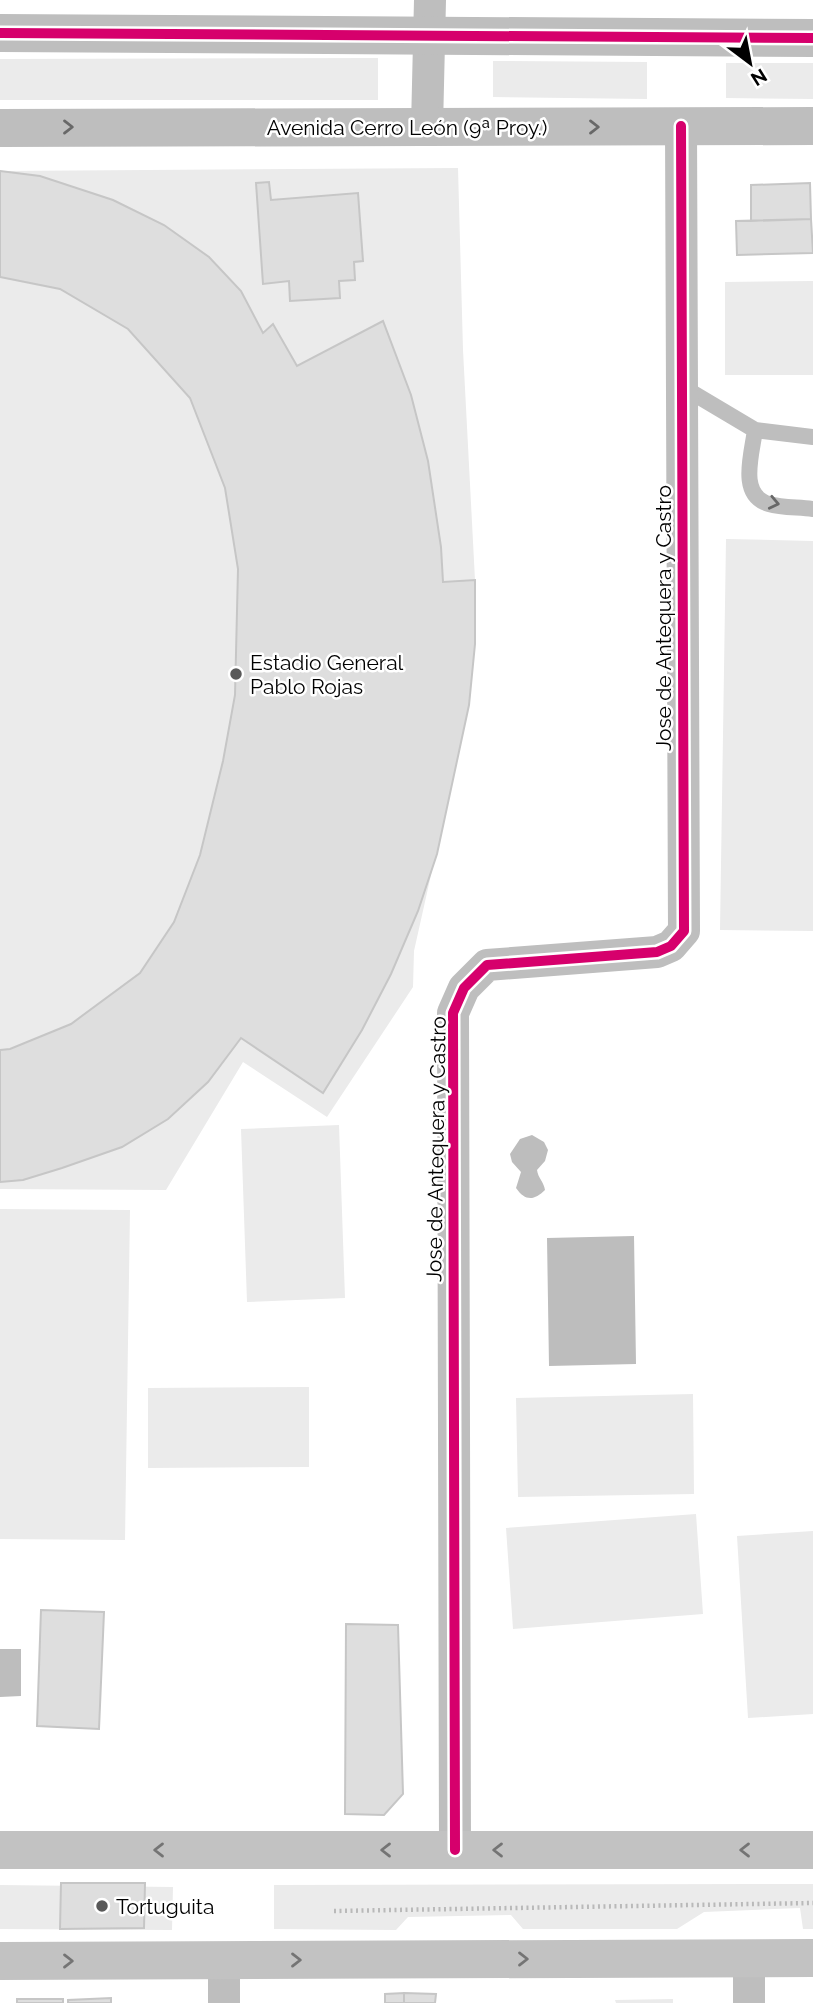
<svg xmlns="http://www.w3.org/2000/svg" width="813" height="2003" font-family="Raleway,sans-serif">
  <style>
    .green { fill: #ebebeb }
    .water { fill: #bdbdbd }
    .building { fill: #dedede; stroke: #c6c6c6; stroke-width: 2 }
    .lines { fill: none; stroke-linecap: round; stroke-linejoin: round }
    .path { stroke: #b9b9b9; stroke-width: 4.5; stroke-dasharray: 2 3.5; stroke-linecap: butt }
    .service { stroke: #bebebe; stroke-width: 16 }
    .minor { stroke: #bebebe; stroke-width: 32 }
    .tertiary { stroke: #bebebe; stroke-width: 38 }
    .secondary { stroke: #c2c2c2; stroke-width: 38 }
    .cycleway-casing { stroke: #fff; stroke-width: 15 }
    .cycleway { stroke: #d6006c; stroke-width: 10 }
    .oneway { stroke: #686868 }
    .oneway2 { stroke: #747474 }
    .poi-dot { fill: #595959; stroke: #fff; stroke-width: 2.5 }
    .labels { text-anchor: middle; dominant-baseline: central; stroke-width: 5; stroke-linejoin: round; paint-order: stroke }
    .street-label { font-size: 21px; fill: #000; stroke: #fff }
    .poi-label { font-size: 21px; fill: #000; stroke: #fff; text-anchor: start }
  </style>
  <rect width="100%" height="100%" fill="#fff"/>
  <path class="green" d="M378 58V100H0V59Z
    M493 61 647 62V99L493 97Z
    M726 63H813V99L726 98Z
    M458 168 463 350 475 580V644L469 705 414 951 413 987 327 1117 243 1062 166 1190 0 1189V171Z
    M813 281V375H725V282Z
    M726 539 813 541V931L720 930Z
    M339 1125 345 1298 247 1302 241 1129Z
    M0 1209 130 1210 125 1540 0 1539Z
    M309 1387V1467L148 1468V1388Z
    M693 1394 694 1494 518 1497 516 1398Z
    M696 1514 703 1614 513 1629 506 1528Z
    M813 1531V1714L748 1718 737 1536Z
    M813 1884V1929H803L800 1908 704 1912 677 1929H523L511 1915 408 1917 396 1930 274 1929V1885Z
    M0 1885 173 1887 172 1930 0 1929Z
    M673 1999V2003H616L615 2000Z"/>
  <path class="water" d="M532 1135 544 1142 548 1150 545 1161 537 1170C538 1178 544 1182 545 1190 534 1201 525 1201 516 1188L521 1172 512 1162 510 1154 520 1139Z
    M634 1236 636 1364 549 1366 547 1238Z
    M0 1649H21V1696L0 1697Z"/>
  <path class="building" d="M0 171 40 176 113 200 164 225 209 257 241 291 263 333 273 324 297 366 383 321 411 395 428 461 441 547 443 582 475 580V644L469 705 437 854 418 911 391 974 362 1030 323 1093 241 1038 208 1082 168 1119 122 1147 62 1168 23 1180 0 1182V1050L10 1049 71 1024 140 973 174 922 200 855 223 761 235 695 238 569 225 488 190 398 128 329 60 289 0 277Z
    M269 182 271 200 358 193 363 261 354 262 355 280 339 281 340 298 290 301 289 281 263 284 256 183Z
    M810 183 811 219 751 221V185Z
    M811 219 813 253 737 255 736 221Z
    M41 1610 104 1612 99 1729 37 1726Z
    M346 1624 398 1625 403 1794 384 1815 345 1814Z
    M61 1883H145L144 1928 60 1929Z
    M404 1993V2003H385V1994Z
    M404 1993 436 1994 435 2003H404Z
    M111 1998V2003H68V2000Z
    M17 1999H63V2003H17Z"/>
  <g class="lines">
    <path class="path" d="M334 1911 813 1903"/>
    <path class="service" d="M681 386 755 430 813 437
      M755 430C752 454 738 495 769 504 782 508 799 507 813 509"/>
    <path class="minor" d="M427 127 430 0
      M455 1850 453 1013 464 988 487 965 657 952 671 946 684 931 681 126
      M749 1958V2003
      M224 1960V2003"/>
    <path class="tertiary" d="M0 33 813 38
      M0 128 813 126"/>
    <path class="secondary" d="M0 1850H813
      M0 1961 813 1958"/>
    <defs>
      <path id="cycleway" d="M0 33 813 38
        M455 1850 453 1013 464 988 487 965 657 952 671 946 684 931 681 126"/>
    </defs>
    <use href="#cycleway" class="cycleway-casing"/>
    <use href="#cycleway" class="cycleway"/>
  </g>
  <defs><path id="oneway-chevron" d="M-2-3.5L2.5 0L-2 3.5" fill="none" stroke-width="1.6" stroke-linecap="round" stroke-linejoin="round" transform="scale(1.75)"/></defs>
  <g class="oneway">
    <use href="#oneway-chevron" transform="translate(68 127)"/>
    <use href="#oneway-chevron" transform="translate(594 127)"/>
    <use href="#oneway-chevron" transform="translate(774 503) rotate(12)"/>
  </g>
  <g class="oneway2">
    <use href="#oneway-chevron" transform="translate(159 1850) rotate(180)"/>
    <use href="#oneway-chevron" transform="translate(386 1850) rotate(180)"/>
    <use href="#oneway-chevron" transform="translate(498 1850) rotate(-180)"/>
    <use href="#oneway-chevron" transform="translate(745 1850) rotate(-180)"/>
    <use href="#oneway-chevron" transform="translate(523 1959)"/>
    <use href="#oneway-chevron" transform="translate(296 1960)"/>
    <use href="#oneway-chevron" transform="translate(68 1961)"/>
  </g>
  <g class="poi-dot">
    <circle cx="236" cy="674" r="7"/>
    <circle cx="102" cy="1906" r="7"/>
  </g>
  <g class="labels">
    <g class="street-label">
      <text x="407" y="127">Avenida Cerro León (9ª Proy.)</text>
      <text transform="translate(663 618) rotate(-90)">Jose de Antequera y Castro</text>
      <text transform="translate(436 1149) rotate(-89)">Jose de Antequera y Castro</text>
    </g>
    <g class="poi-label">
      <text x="250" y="662">Estadio General<tspan x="250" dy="24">Pablo Rojas</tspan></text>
      <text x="116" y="1906">Tortuguita</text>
    </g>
  </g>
  <g transform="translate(750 63) rotate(148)" stroke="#ffffff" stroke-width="5" paint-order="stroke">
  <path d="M0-5L12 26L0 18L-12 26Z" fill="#000000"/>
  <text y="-10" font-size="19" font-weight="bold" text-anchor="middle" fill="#000000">N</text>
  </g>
</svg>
